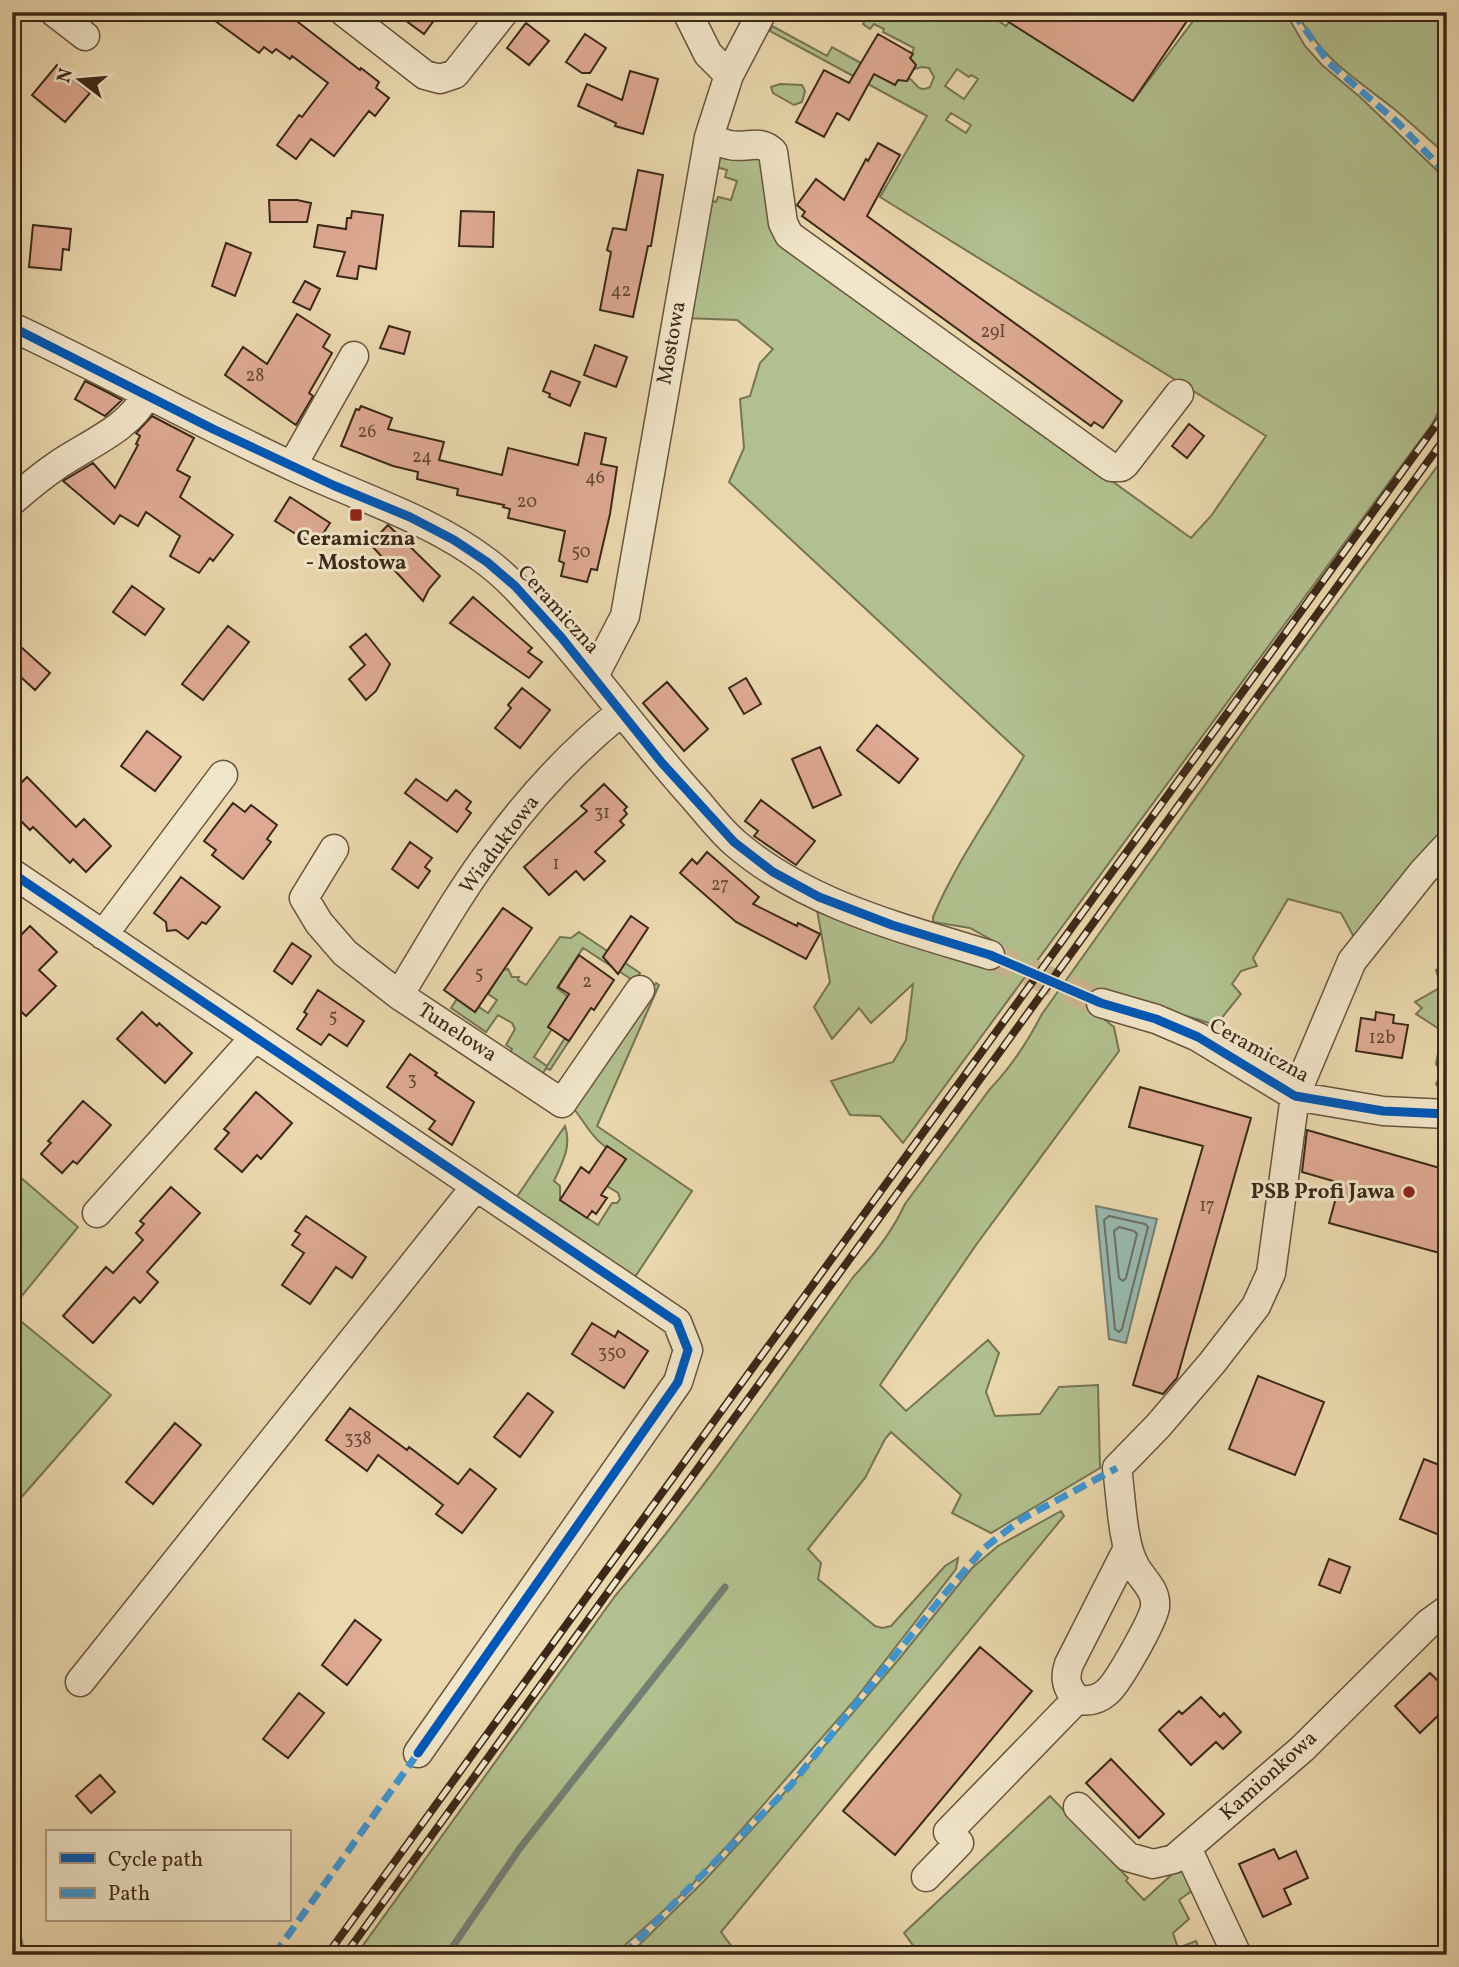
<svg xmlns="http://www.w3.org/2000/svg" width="1459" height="1967" font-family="Vollkorn,serif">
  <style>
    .green { fill: #b2c08f; stroke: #767454; stroke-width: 2; fill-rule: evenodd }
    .water { fill: #99b9b0; stroke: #737f73; stroke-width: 2 }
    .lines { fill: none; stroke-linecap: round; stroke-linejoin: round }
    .shore { stroke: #6a7064; stroke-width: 2 }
    .stream { stroke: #737f73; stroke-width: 7 }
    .building { fill: #dea992; stroke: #3b2818; stroke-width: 2 }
    .minor-tunnel { stroke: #c8b590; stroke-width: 28; stroke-dasharray: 28 14; stroke-linecap: butt }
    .minor-casing { stroke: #67543e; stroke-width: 31 }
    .minor { stroke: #f2e6ca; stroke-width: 28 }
    .rail-casing { stroke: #3b2818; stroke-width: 8 }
    .rail { stroke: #f2e6ca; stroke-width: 5; stroke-dasharray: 16; stroke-linecap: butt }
    .quiet { stroke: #3e96d4; stroke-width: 7; stroke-dasharray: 14 7; stroke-linecap: butt }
    .cycleway-casing { stroke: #f2e6ca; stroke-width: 13 }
    .cycleway { stroke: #0057b8; stroke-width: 9 }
    .poi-dot { fill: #8f2418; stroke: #f2e6ca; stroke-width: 2.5 }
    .labels { text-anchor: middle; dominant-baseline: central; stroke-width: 6; stroke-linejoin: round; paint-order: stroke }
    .number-label { font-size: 18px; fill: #644836 }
    .street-label { font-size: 21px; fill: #3b2818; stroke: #f2e6ca }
    .poi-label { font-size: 21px; font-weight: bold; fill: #3b2818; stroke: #f2e6ca }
  </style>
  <rect width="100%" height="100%" fill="#ebd8ae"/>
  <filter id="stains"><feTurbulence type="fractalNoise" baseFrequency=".00286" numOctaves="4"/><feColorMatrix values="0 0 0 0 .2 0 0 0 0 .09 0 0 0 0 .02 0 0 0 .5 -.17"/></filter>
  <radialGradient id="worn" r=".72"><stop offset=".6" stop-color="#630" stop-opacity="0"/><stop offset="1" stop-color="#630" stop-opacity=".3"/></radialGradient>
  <path class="green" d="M870 12H892L905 19 909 12H990L989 14 1006 26 1009 22 1133 101 1200 12H1285L1305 46 1322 65 1360 97 1447 180V396L1432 424 903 1143 880 1116 850 1115 831 1081 893 1062 906 1040 913 984 871 1023 859 1008 832 1039 814 1007 830 982 817 910 997 943 970 928 933 922V917C957 860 994 810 1024 756L729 482 744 448 740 399 750 396 760 363 773 349 737 320 684 318 709 200 716 202 718 197 731 200 737 181 725 177 727 170 716 167 719 154 764 157 776 239 1191 538 1211 516 1266 436 880 197 927 116 770 31 772 26 827 56 832 47 861 63 860 65 895 85 898 80 907 81 909 78C917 84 918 93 930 87L934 77 929 68 922 67 914 69 916 65 910 58 914 48 883 32 884 29 874 24 870 29 863 24ZM957 69 969 77 971 75 978 79 964 99 945 86ZM951 113 971 125 966 133 946 120Z
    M1296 12H1438L1447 30V155C1429 140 1411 123 1393 108 1352 76 1322 59 1296 12Z
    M780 84 802 85 805 91 802 102 794 105 773 93 771 87Z
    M1447 453V835L1355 939 1341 913 1288 899 1253 958 1257 966 1241 971 1232 984 1241 994 1216 1025 1134 1000 1095 1012 1114 1027 1119 1051 976 1245 880 1385 906 1411 988 1340 999 1353 986 1392 995 1416 1040 1414 1059 1387 1098 1385 1100 1468 991 1533 952 1513 961 1495 891 1432 885 1439 865 1478 808 1549 821 1563 818 1579 875 1626 882 1628 891 1626 945 1566 958 1558 956 1569 853 1702 736 1836 690 1887 614 1955H356L615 1596C701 1495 776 1384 854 1276 874 1255 893 1230 905 1204L990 1089C1011 1067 1028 1041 1042 1014L1256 713Z
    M579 932 640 973 634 981 583 948 557 988 571 999 564 1003 548 1027 552 1029 534 1057 547 1066 565 1038 569 1041 550 1070 546 1068 541 1077 508 1056 512 1049 506 1045 515 1029 512 1023 498 1015 486 1032 451 1008 457 999 475 1012 479 1007 488 1013 497 1000 488 994 503 970 508 969 512 977H519L518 980 526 985 560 937 571 938Z
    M1447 963V1034L1416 1014 1422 1008 1415 1002 1441 987 1436 970Z
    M656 983 659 985 597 1126 692 1191 633 1280 516 1198 565 1126C572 1147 562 1163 554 1181L560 1186V1200L598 1225 612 1203H617L620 1199 618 1193 607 1186 625 1159C593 1142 592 1133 572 1106Z
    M1447 1039V1099L1436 1084 1442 1073 1436 1064 1440 1043Z
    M12 1170 78 1227 12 1308Z
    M12 1314 111 1395 12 1508Z
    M1061 1511 1064 1516 721 1932 738 1955H629L704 1881 767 1813 899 1659 972 1568 998 1546Z
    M1050 1796 1128 1878 1126 1881 1144 1900 1181 1866 1196 1888 1179 1900 1189 1919 1173 1933 1178 1948 1196 1941 1202 1955H920L904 1933Z"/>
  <path class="water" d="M1096 1206 1157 1219 1126 1343 1109 1339Z
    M12 1910 17 1920 25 1955H12Z"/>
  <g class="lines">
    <path class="shore" d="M1109 1216 1145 1224 1148 1227 1122 1329 1119 1332 1115 1329 1104 1220Z
      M1119 1227 1134 1231 1137 1234 1126 1278 1123 1281 1119 1278 1114 1231Z"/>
    <path class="stream" d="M447 1955 520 1848 725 1587"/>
  </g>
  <path class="building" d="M203 12H285L360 70 361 68 379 82 376 88 389 98 375 116 369 111 334 156 311 139 296 159 277 145 299 115 302 117 328 83 292 56 290 59 276 49 272 53 264 47 259 53Z
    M394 12H440L424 34Z
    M993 12H1193L1133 101Z
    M526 23 549 41 529 65 507 48Z
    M585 34 606 48 590 73H582L566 62Z
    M878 34 913 54 910 58 916 65 907 81 898 80 895 85 874 74 849 120 837 113 824 137 796 122 824 70 849 83Z
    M57 65 90 93 65 122 32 95Z
    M630 71 658 79 643 134 615 126 616 123 578 106 587 84 622 100Z
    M878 143 900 155 867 216 1122 401 1103 428 1094 422 1091 426 802 216 805 212 797 205 816 179 844 200 866 159 868 161Z
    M638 170 663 175 651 246H648L633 317 600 310 611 252 607 250 613 228 626 230Z
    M269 200H297L311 203 307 222H270Z
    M352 211 383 215 376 269 359 266 357 279 337 276 345 252 314 247 318 225 346 229 347 218H351Z
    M461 211 494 212 493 247 459 246Z
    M33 225 71 229 69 250 63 249 61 270 29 267Z
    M226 243 251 253 235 296 212 286Z
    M305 281 320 289 310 310 293 302Z
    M297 314 330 335 323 347 332 353 309 393 313 396 296 425 225 375 243 347 267 364Z
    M389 326 410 332 404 354 380 348Z
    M595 345 627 357 616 387 584 375Z
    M551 371 580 382 570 406 549 397 550 394 543 391Z
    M85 381 109 393 122 400 105 416 75 399Z
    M361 406 392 418 388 429 444 442 439 460 502 475 508 448 578 465 585 433 606 438 601 464 617 467 610 514 597 570 591 569 587 582 561 576 564 563 559 561 565 531 508 518 510 509 503 507 504 505 457 495 458 489 417 479 418 472 393 466 341 446 356 409 359 410Z
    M152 416 194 438 177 470 190 477 180 497 233 535 213 561 210 558 199 573 170 556 180 536 146 512 138 526 120 515 114 524 63 481 93 463 115 488 138 445 136 444 140 436 136 433Z
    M1189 424 1204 436 1187 458 1172 446Z
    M290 497 330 523 315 546 275 521Z
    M388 525 440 576 429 589 423 601 370 544Z
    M132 586 164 609 145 635 113 612Z
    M473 597 532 648 528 652 542 662 529 678 450 623Z
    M228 626 249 642 203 700 182 684Z
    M366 634 390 664 376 691 366 700 349 679 365 665 350 647Z
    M12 639 50 673 35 690 12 669Z
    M746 678 761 704 744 714 729 688Z
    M667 682 708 729 684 751 643 703Z
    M522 688 550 710 520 748 495 728 511 708 508 705Z
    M877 725 918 759 899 783 857 750Z
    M147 731 181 757 155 791 121 766Z
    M820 747 841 795 813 808 792 759Z
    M27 777 76 827 84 819 111 846 86 872 73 859 70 863 33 827 30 830 12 812V792Z
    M416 779 447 801 456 790 471 802 466 809 471 813 457 832 405 793Z
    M604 784 627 807 624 810 627 814 620 821 624 825 595 852 605 861 584 880 576 871 549 895 524 867 587 811 581 806Z
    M761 800 815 841 796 865 754 836 758 831 745 821Z
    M233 803 245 812 251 805 277 825 267 839 271 842 243 879 212 855 216 850 204 841Z
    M410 842 432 858 425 867 430 871 418 888 392 869Z
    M707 852 759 897 753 904 797 926 798 923 820 934 806 959 736 922 680 873 692 859 697 864Z
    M181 877 220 907 206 924 202 922 188 939 176 930 167 931 166 922 154 913Z
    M503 908 532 928 475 1012 444 990Z
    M631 916 648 928 618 974 603 957Z
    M30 926 57 952 39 970 56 986 26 1016 12 1003V944Z
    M292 943 311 956 292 984 274 971Z
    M579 955 614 980 594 1010 591 1008 569 1041 548 1027 569 994 558 987Z
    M318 990 364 1021 347 1046 329 1034 321 1045 297 1029 307 1014 304 1012Z
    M142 1012 157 1026 159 1023 192 1053 165 1083 117 1039Z
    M1376 1012 1394 1015 1393 1023 1408 1025 1402 1058 1356 1051 1361 1018 1375 1020Z
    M410 1054 437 1073 435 1075 474 1102 452 1145 429 1129 435 1121 387 1087Z
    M1140 1087 1251 1118 1177 1378 1163 1394 1133 1385 1203 1146 1129 1127Z
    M256 1092 292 1123 261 1159 257 1155 242 1172 215 1149 229 1133 224 1129Z
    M83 1101 111 1125 77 1164 73 1161 62 1173 41 1154 51 1143 48 1141Z
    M1307 1130 1447 1170V1255L1329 1223 1340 1183 1302 1172Z
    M607 1146 626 1159 601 1195 607 1198 596 1214 592 1211 587 1218 560 1200 581 1167 589 1173Z
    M171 1187 200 1213 147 1272 158 1282 140 1303 134 1297 93 1343 63 1316 106 1267 113 1273 143 1240 136 1233 144 1224 140 1221Z
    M306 1216 366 1257 352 1278 336 1267 310 1304 282 1285 304 1253 292 1245 300 1234 295 1231Z
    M592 1323 615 1337 618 1331 648 1351 624 1388 572 1354Z
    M1258 1376 1324 1402 1295 1475 1229 1449Z
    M528 1393 553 1412 520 1457 494 1437Z
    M350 1408 407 1450 409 1447 458 1484 470 1469 496 1489 462 1533 436 1514 443 1505 378 1455 367 1471 326 1440Z
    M175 1423 201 1445 153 1504 126 1482Z
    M1424 1459 1447 1468V1538L1400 1519Z
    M1329 1559 1350 1567 1340 1593 1319 1585Z
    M355 1620 381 1640 347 1685 322 1665Z
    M980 1647 1032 1691 895 1855 843 1811Z
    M1430 1673 1447 1690V1707L1420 1733 1395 1706Z
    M299 1693 324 1713 288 1758 263 1739Z
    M1201 1697 1220 1717 1224 1713 1241 1732 1223 1749 1216 1742 1191 1765 1159 1730 1179 1711 1182 1714Z
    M1111 1759 1164 1814 1139 1838 1086 1783Z
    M100 1775 115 1792 91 1813 76 1796Z
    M1274 1849 1279 1859 1296 1851 1308 1878 1284 1889 1291 1904 1263 1917 1239 1864Z"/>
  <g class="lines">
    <path class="minor-tunnel" d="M990 955 1101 1003"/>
    <defs>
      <path id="minor" d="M54 12 85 36
        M344 12 425 75 440 79 455 74 504 12
        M687 12 708 54 729 75
        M709 137C716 140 723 144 730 145 747 149 759 138 773 152L783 223 789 235 1111 467H1121L1125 464 1179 394
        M12 327C106 371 196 421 290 465 355 496 429 518 487 562 511 580 530 603 550 625 601 682 644 743 695 799 708 814 721 831 735 843 807 905 902 928 990 955
        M292 466 354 356
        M12 501C27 488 43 475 59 464 90 443 129 429 147 394
        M594 676 625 616 709 137 729 75 762 12
        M334 849 304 898 319 923 345 953 399 995 562 1103 640 990
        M12 873 677 1322 688 1350 678 1382 418 1753
        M103 935 223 775
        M399 995C430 945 459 892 495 845 531 796 574 750 621 712
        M1101 1003 1156 1019 1198 1037 1295 1096 1383 1111 1447 1114
        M97 1213 254 1038
        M1128 1548 1069 1664C1064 1678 1066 1688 1077 1699 1088 1702 1098 1700 1107 1692 1118 1683 1153 1621 1155 1607 1157 1589 1141 1579 1134 1564 1122 1542 1121 1494 1117 1468L1158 1426 1212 1363 1256 1306 1271 1273 1295 1096 1352 961 1423 872 1447 846
        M80 1682 476 1186
        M1078 1807 1128 1857 1153 1864 1174 1859 1302 1749 1429 1623 1447 1610
        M1187 1848 1237 1955
        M926 1877 959 1843 948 1832 1077 1699"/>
    </defs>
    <use href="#minor" class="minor-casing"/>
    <use href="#minor" class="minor"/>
    <defs>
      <path id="rail" d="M327 1955 1447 410
        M345 1955 1447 435"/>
    </defs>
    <use href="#rail" class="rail-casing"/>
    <use href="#rail" class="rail"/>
    <path class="quiet" d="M1293 12 1329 63 1398 123 1447 174
      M274 1955 418 1753
      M623 1955 791 1785 942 1597 984 1548 1022 1519 1117 1468"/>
    <defs>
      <path id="cycleway" d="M12 327 213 429 335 486 410 517 454 540 487 562 515 586 561 637 662 763 734 842 773 872 819 897 892 925 990 955 1101 1003 1156 1019 1198 1037 1295 1096 1383 1111 1447 1114
        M12 873 677 1322 688 1350 678 1382 418 1753"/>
    </defs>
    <use href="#cycleway" class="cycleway-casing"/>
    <use href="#cycleway" class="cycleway"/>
  </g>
  <g class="poi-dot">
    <rect x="349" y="508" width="14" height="14" rx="3.5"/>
    <circle cx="1409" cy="1192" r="7"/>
  </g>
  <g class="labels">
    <g class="number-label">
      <text x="621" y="291">42</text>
      <text x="993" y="332">29I</text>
      <text x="255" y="376">28</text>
      <text x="367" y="432">26</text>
      <text x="422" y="457">24</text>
      <text x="595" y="478">46</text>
      <text x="527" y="502">20</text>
      <text x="581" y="552">50</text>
      <text x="602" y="813">31</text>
      <text x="556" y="864">1</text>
      <text x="720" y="885">27</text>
      <text x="479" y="974">5</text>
      <text x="587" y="982">2</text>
      <text x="333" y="1017">5</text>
      <text x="1382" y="1038">12b</text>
      <text x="412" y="1080">3</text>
      <text x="1207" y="1206">17</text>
      <text x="612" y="1353">350</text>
      <text x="358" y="1439">338</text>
    </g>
    <g class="street-label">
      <text transform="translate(672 343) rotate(-80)">Mostowa</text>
      <text transform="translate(558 610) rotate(48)">Ceramiczna</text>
      <text transform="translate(500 845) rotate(-53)">Wiaduktowa</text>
      <text transform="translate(457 1033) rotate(33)">Tunelowa</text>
      <text transform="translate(1259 1051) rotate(29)">Ceramiczna</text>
      <text transform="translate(1269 1776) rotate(-42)">Kamionkowa</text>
    </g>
    <g class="poi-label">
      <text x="356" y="539">Ceramiczna<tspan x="356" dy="24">- Mostowa</tspan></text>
      <text x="1395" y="1192" text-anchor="end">PSB Profi Jawa</text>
    </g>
  </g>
  <rect width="1459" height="1967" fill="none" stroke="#ebd8ae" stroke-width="42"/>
  <rect x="14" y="14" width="1431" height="1939" fill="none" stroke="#3b2818" stroke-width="3.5"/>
  <rect x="21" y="21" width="1417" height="1925" fill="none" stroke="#3b2818" stroke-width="2"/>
  <rect x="46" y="1830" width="245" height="91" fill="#f2e6ca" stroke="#a99a83" stroke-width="2"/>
  <rect x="60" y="1853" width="35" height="10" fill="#0057b8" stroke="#a99a83" stroke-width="2"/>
  <text x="108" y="1866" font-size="21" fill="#3b2818">Cycle path</text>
  <rect x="60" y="1888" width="35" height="10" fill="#3e96d4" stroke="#a99a83" stroke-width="2"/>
  <text x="108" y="1900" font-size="21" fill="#3b2818">Path</text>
  <g transform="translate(80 80) rotate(286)" stroke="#f2e6ca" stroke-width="5" paint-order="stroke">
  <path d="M0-5L12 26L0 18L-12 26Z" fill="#3b2818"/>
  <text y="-10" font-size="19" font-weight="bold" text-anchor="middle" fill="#3b2818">N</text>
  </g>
  <rect width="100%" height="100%" filter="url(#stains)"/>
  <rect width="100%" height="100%" fill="url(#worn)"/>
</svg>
